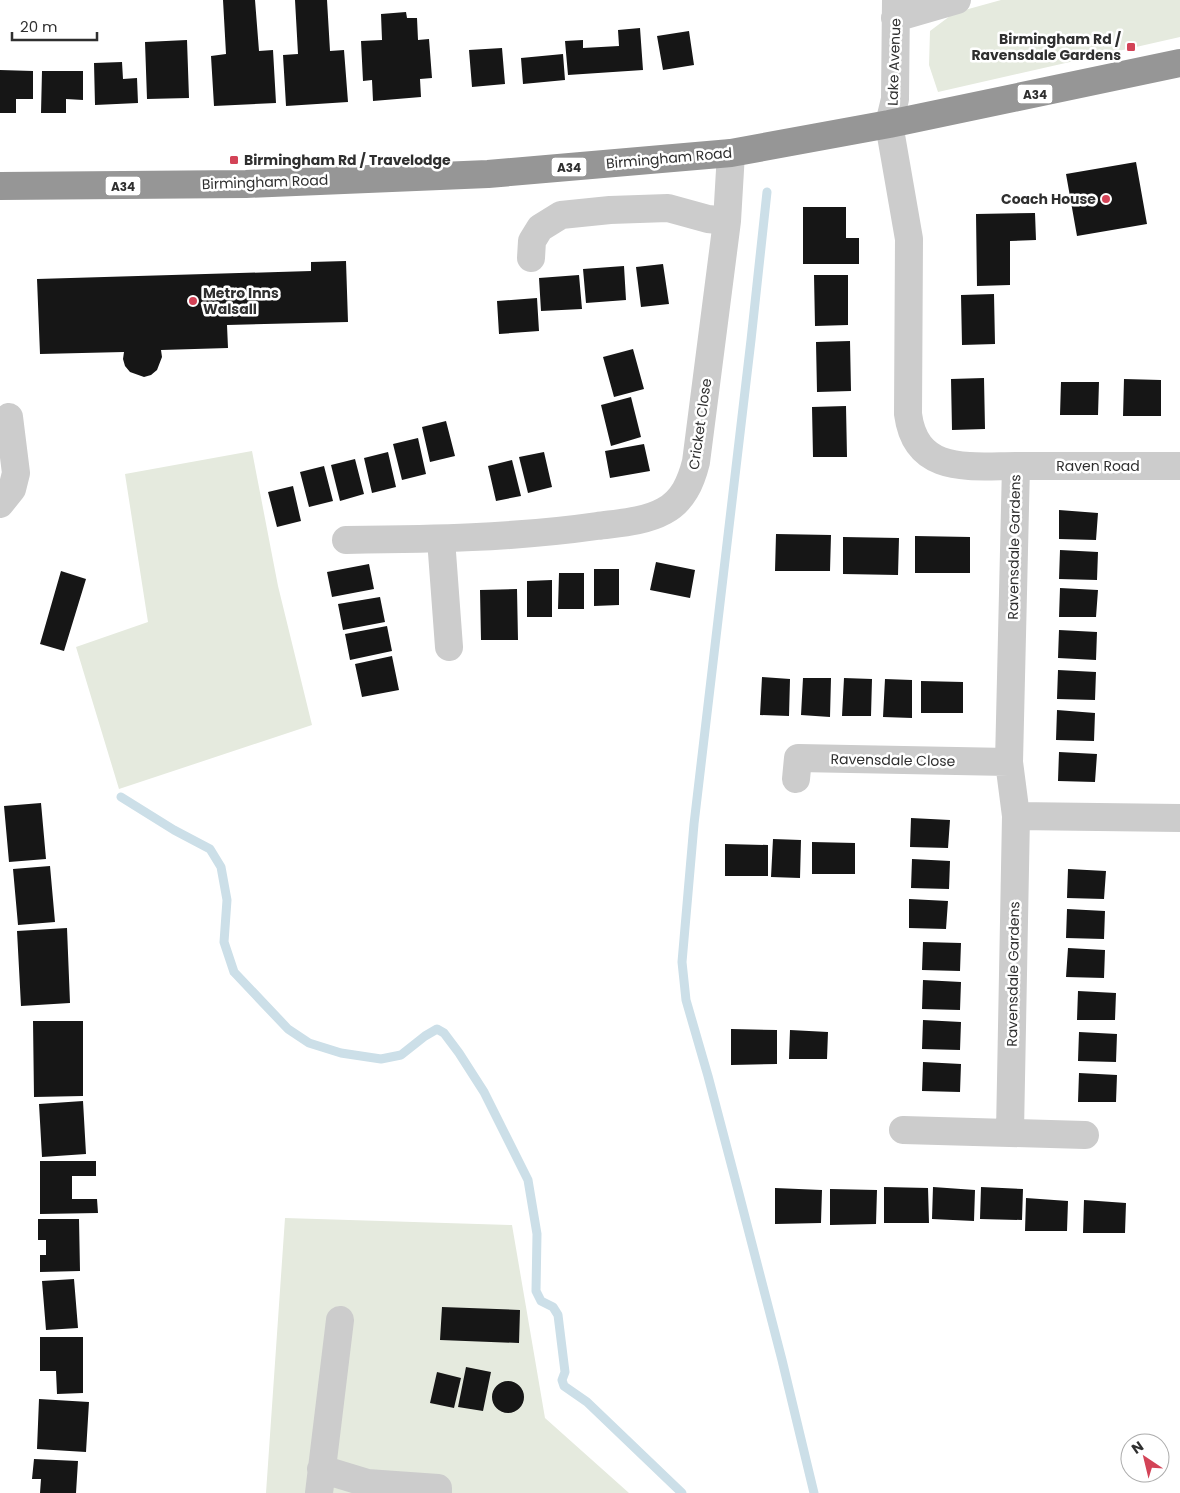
<svg xmlns="http://www.w3.org/2000/svg" width="1180" height="1493" font-family="Poppins,sans-serif">
  <style>
    .green { fill: #e5eade }
    .lines { fill: none; stroke-linecap: round; stroke-linejoin: round }
    .stream { stroke: #ccdfe8; stroke-width: 9 }
    .building { fill: #161616 }
    .minor { stroke: #ccc; stroke-width: 28 }
    .highway { stroke: #969696; stroke-width: 28 }
    .poi-dot { fill: #d34357; stroke: #fff; stroke-width: 2 }
    .labels { text-anchor: middle; dominant-baseline: central; stroke-width: 5; stroke-linejoin: round; paint-order: stroke }
    .shield { fill: #fff; stroke: #6d6d6d; stroke-width: 1 }
    .shield-label { font-size: 12px; font-weight: bold; fill: #2f2f2f }
    .poi-label { font-size: 14px; font-weight: bold; fill: #2f2f2f; stroke: #fff; text-anchor: end }
    .street-label { font-size: 14px; fill: #2f2f2f; stroke: #fff }
  </style>
  <rect width="100%" height="100%" fill="#fff"/>
  <path class="green" d="M1001 0H1180V37L938 92 929 65 930 31 954 13Z
    M252 451 278 586 312 725 119 789 76 647 148 622 125 474Z
    M285 1218 512 1225 545 1418 629 1493H266Z"/>
  <g class="lines">
    <path class="stream" d="M767 192 751 340 694 824 682 962 686 1000 708 1076 738 1190 782 1360 814 1493
      M121 797 174 830 210 849 221 867 227 900 224 942 234 972 288 1029 309 1043 341 1053 381 1059 401 1055 425 1036 437 1029 444 1033 459 1053 484 1092 528 1180 537 1234 536 1291 541 1301 553 1307 558 1315 565 1372 562 1380 564 1386 587 1402 682 1493"/>
  </g>
  <path class="building" d="M223 0H255L259 51 273 50 276 103 214 106 211 56 226 54Z
    M295 0H327L330 51 344 50 348 102 286 106 283 55 298 54Z
    M406 12 407 18H417L418 40 429 39 432 78 420 79 421 97 373 101 372 80 363 81 361 41 382 40 381 14Z
    M640 28 643 70 568 75 565 41 583 40V48L619 46 618 30Z
    M689 31 694 65 663 70 657 36Z
    M187 40 189 98 147 99 145 42Z
    M502 48 505 84 472 87 469 50Z
    M563 54 565 80 523 84 521 58Z
    M122 62 123 79 137 78 138 103 95 105 94 63Z
    M0 70 33 71V99H16V113H0Z
    M42 71H83V100L66 99V113H41Z
    M1136 162 1147 224 1077 236 1066 174Z
    M803 207H846V238H859V264H803Z
    M1035 213 1036 240 1010 241V285L977 286 976 214Z
    M346 261 348 322 227 325 228 348 161 350 162 357 157 370 151 375 144 377 130 372 125 366 123 359 124 352 40 354 37 279 311 271V262Z
    M663 264 669 304 641 307 636 267Z
    M624 266 626 300 586 303 583 269Z
    M579 275 582 309 541 311 539 278Z
    M814 275H848V325L815 326Z
    M994 294 995 344 962 345 961 295Z
    M537 298 539 331 499 334 497 301Z
    M850 341 851 391 817 392 816 342Z
    M633 349 644 389 614 397 603 357Z
    M984 378 985 429 952 430 951 379Z
    M1124 379 1161 380V416H1123Z
    M1061 382H1099L1098 415H1060Z
    M631 397 641 437 611 446 601 405Z
    M846 406 847 457H813L812 407Z
    M446 421 455 456 430 462 422 427Z
    M418 438 426 474 402 480 393 444Z
    M644 444 650 471 610 478 605 451Z
    M388 452 396 487 372 493 364 458Z
    M544 452 552 487 528 493 519 457Z
    M355 459 364 494 340 501 331 465Z
    M512 460 521 496 496 501 488 466Z
    M324 466 333 501 309 507 300 472Z
    M293 486 301 521 277 527 268 492Z
    M1059 510 1098 513 1096 540 1059 539Z
    M776 534 831 535 830 571H775Z
    M915 536 970 537V573H915Z
    M843 537 899 538 898 575 843 574Z
    M1060 550 1098 552 1097 580 1059 579Z
    M656 562 695 570 690 598 650 590Z
    M369 564 374 589 332 597 327 572Z
    M594 569H619V605L594 606Z
    M61 571 86 579 64 651 40 644Z
    M559 573H584V609H558Z
    M552 580V617H527V581Z
    M1060 588 1098 590 1096 617H1059Z
    M517 589 518 640H481L480 590Z
    M380 597 385 622 343 630 338 604Z
    M387 626 392 651 350 660 345 634Z
    M1059 630 1097 632 1096 660 1058 658Z
    M392 656 399 690 362 697 355 664Z
    M1058 670 1096 672 1095 700 1057 699Z
    M762 677 790 679 789 716 760 715Z
    M803 678H831L830 717 801 715Z
    M844 678 872 679 871 716H842Z
    M885 679 912 680V718L883 717Z
    M921 681 963 682V713H921Z
    M1057 710 1095 713 1094 741 1056 740Z
    M1059 752 1097 754 1095 782 1058 781Z
    M41 803 46 859 9 862 4 806Z
    M911 818 950 820 948 848 910 847Z
    M773 839 801 840 800 878 771 877Z
    M812 842 855 843V874H812Z
    M725 844 768 845V876H725Z
    M912 859 950 861 949 889 911 888Z
    M50 866 55 922 18 925 13 869Z
    M1068 869 1106 871 1104 899 1067 898Z
    M909 899 948 901 946 929 909 928Z
    M1067 909 1105 911 1104 939 1066 938Z
    M67 928 70 1003 21 1006 17 931Z
    M923 942 961 943 960 971 922 970Z
    M1068 948 1105 950 1104 978 1066 977Z
    M923 980 961 982 960 1010 922 1009Z
    M1078 991 1116 993 1115 1020H1077Z
    M923 1020 961 1022 960 1050 922 1049Z
    M33 1021H83V1096L34 1097Z
    M731 1029 777 1030V1064L731 1065Z
    M790 1030 828 1032 827 1059H789Z
    M1079 1032 1117 1034 1116 1062 1078 1061Z
    M923 1062 961 1064 960 1092 922 1091Z
    M1079 1073 1117 1075 1116 1102H1078Z
    M83 1101 86 1154 42 1157 39 1104Z
    M40 1161H96V1176H72V1199H97L98 1213 40 1214Z
    M884 1187 928 1188 929 1223H884Z
    M933 1187 975 1190 974 1221 932 1219Z
    M981 1187 1023 1189 1022 1220 980 1219Z
    M775 1188 822 1190 821 1223 775 1224Z
    M830 1189 877 1190 876 1224 830 1225Z
    M1026 1198 1068 1201 1067 1231H1025Z
    M1084 1200 1126 1203 1125 1233H1083Z
    M38 1219H79L80 1271 40 1272V1255H46V1240H38Z
    M74 1279 78 1328 46 1330 42 1281Z
    M442 1307 520 1310 519 1343 440 1340Z
    M40 1337H83V1393L57 1394 56 1371H40Z
    M466 1367 491 1372 483 1411 458 1407Z
    M437 1372 461 1378 454 1408 430 1403Z
    M492 1397a16 16 0 1 1 32 0a16 16 0 1 1-32 0Z
    M39 1399 89 1402 86 1452 37 1449Z
    M34 1459 78 1461 76 1493H40L41 1479H32Z"/>
  <g class="lines">
    <path class="minor" d="M896 0 895 99 889 124 909 239 908 414C916 475 970 466 1016 466L1009 762 1016 816 1010 1132
      M895 18 957 0
      M531 258 532 241 540 228 561 215 610 210 668 208 708 219 727 221
      M1016 466H1180
      M0 504 12 489 16 473 9 417
      M441 539 449 647
      M346 540C430 539 514 538 597 526 619 523 644 522 664 511 683 501 691 482 696 462L727 221 731 153
      M796 779 798 758 1009 762
      M1016 816 1180 818
      M903 1130 1085 1135
      M321 1469 367 1483 438 1488V1493
      M319 1493 340 1320"/>
    <path class="highway" d="M0 186 246 184 488 174 731 153 889 124 1180 63"/>
  </g>
  <g class="poi-dot">
    <rect x="1126" y="42" width="10" height="10" rx="2.5"/>
    <rect x="229" y="155" width="10" height="10" rx="2.5"/>
    <circle cx="1106" cy="199" r="5"/>
    <circle cx="193" cy="301" r="5"/>
  </g>
  <g class="labels">
    <g class="shield">
      <rect x="1017.5" y="84.5" width="35" height="19" rx="4"/>
      <rect x="551.5" y="157.5" width="35" height="19" rx="4"/>
      <rect x="105.5" y="176.5" width="35" height="19" rx="4"/>
    </g>
    <g class="shield-label">
      <text x="1035" y="94">A34</text>
      <text x="569" y="167">A34</text>
      <text x="123" y="186">A34</text>
    </g>
    <g class="poi-label">
      <text x="1121" y="39">Birmingham Rd /<tspan x="1121" dy="16">Ravensdale Gardens</tspan></text>
      <text x="244" y="160" text-anchor="start">Birmingham Rd / Travelodge</text>
      <text x="1096" y="199">Coach House</text>
      <text x="203" y="293" text-anchor="start">Metro Inns<tspan x="203" dy="16">Walsall</tspan></text>
    </g>
    <g class="street-label">
      <text transform="translate(894 62) rotate(-88)">Lake Avenue</text>
      <text transform="translate(669 158) rotate(-5)">Birmingham Road</text>
      <text transform="translate(265 182) rotate(-2)">Birmingham Road</text>
      <text transform="translate(700 424) rotate(-82)">Cricket Close</text>
      <text x="1098" y="466">Raven Road</text>
      <text transform="translate(1014 547) rotate(-89)">Ravensdale Gardens</text>
      <text transform="translate(893 760) rotate(1)">Ravensdale Close</text>
      <text transform="translate(1013 974) rotate(-89)">Ravensdale Gardens</text>
    </g>
  </g>
  <g transform="translate(1145 1458) rotate(325)"><circle r="24" fill="#ffffff" stroke="#acacac"/>
  <path d="M0-4L9 19L0 12L-9 19Z" fill="#d34357"/>
  <text y="-8" font-size="14" font-weight="bold" text-anchor="middle" fill="#2f2f2f">N</text>
  </g>
  <path d="M12 32v8h85v-8" fill="none" stroke="#2f2f2f" stroke-width="2.5"/>
  <text x="20" y="32" font-size="15" fill="#2f2f2f" stroke="#ffffff" stroke-width="4" paint-order="stroke">20 m</text>
</svg>
